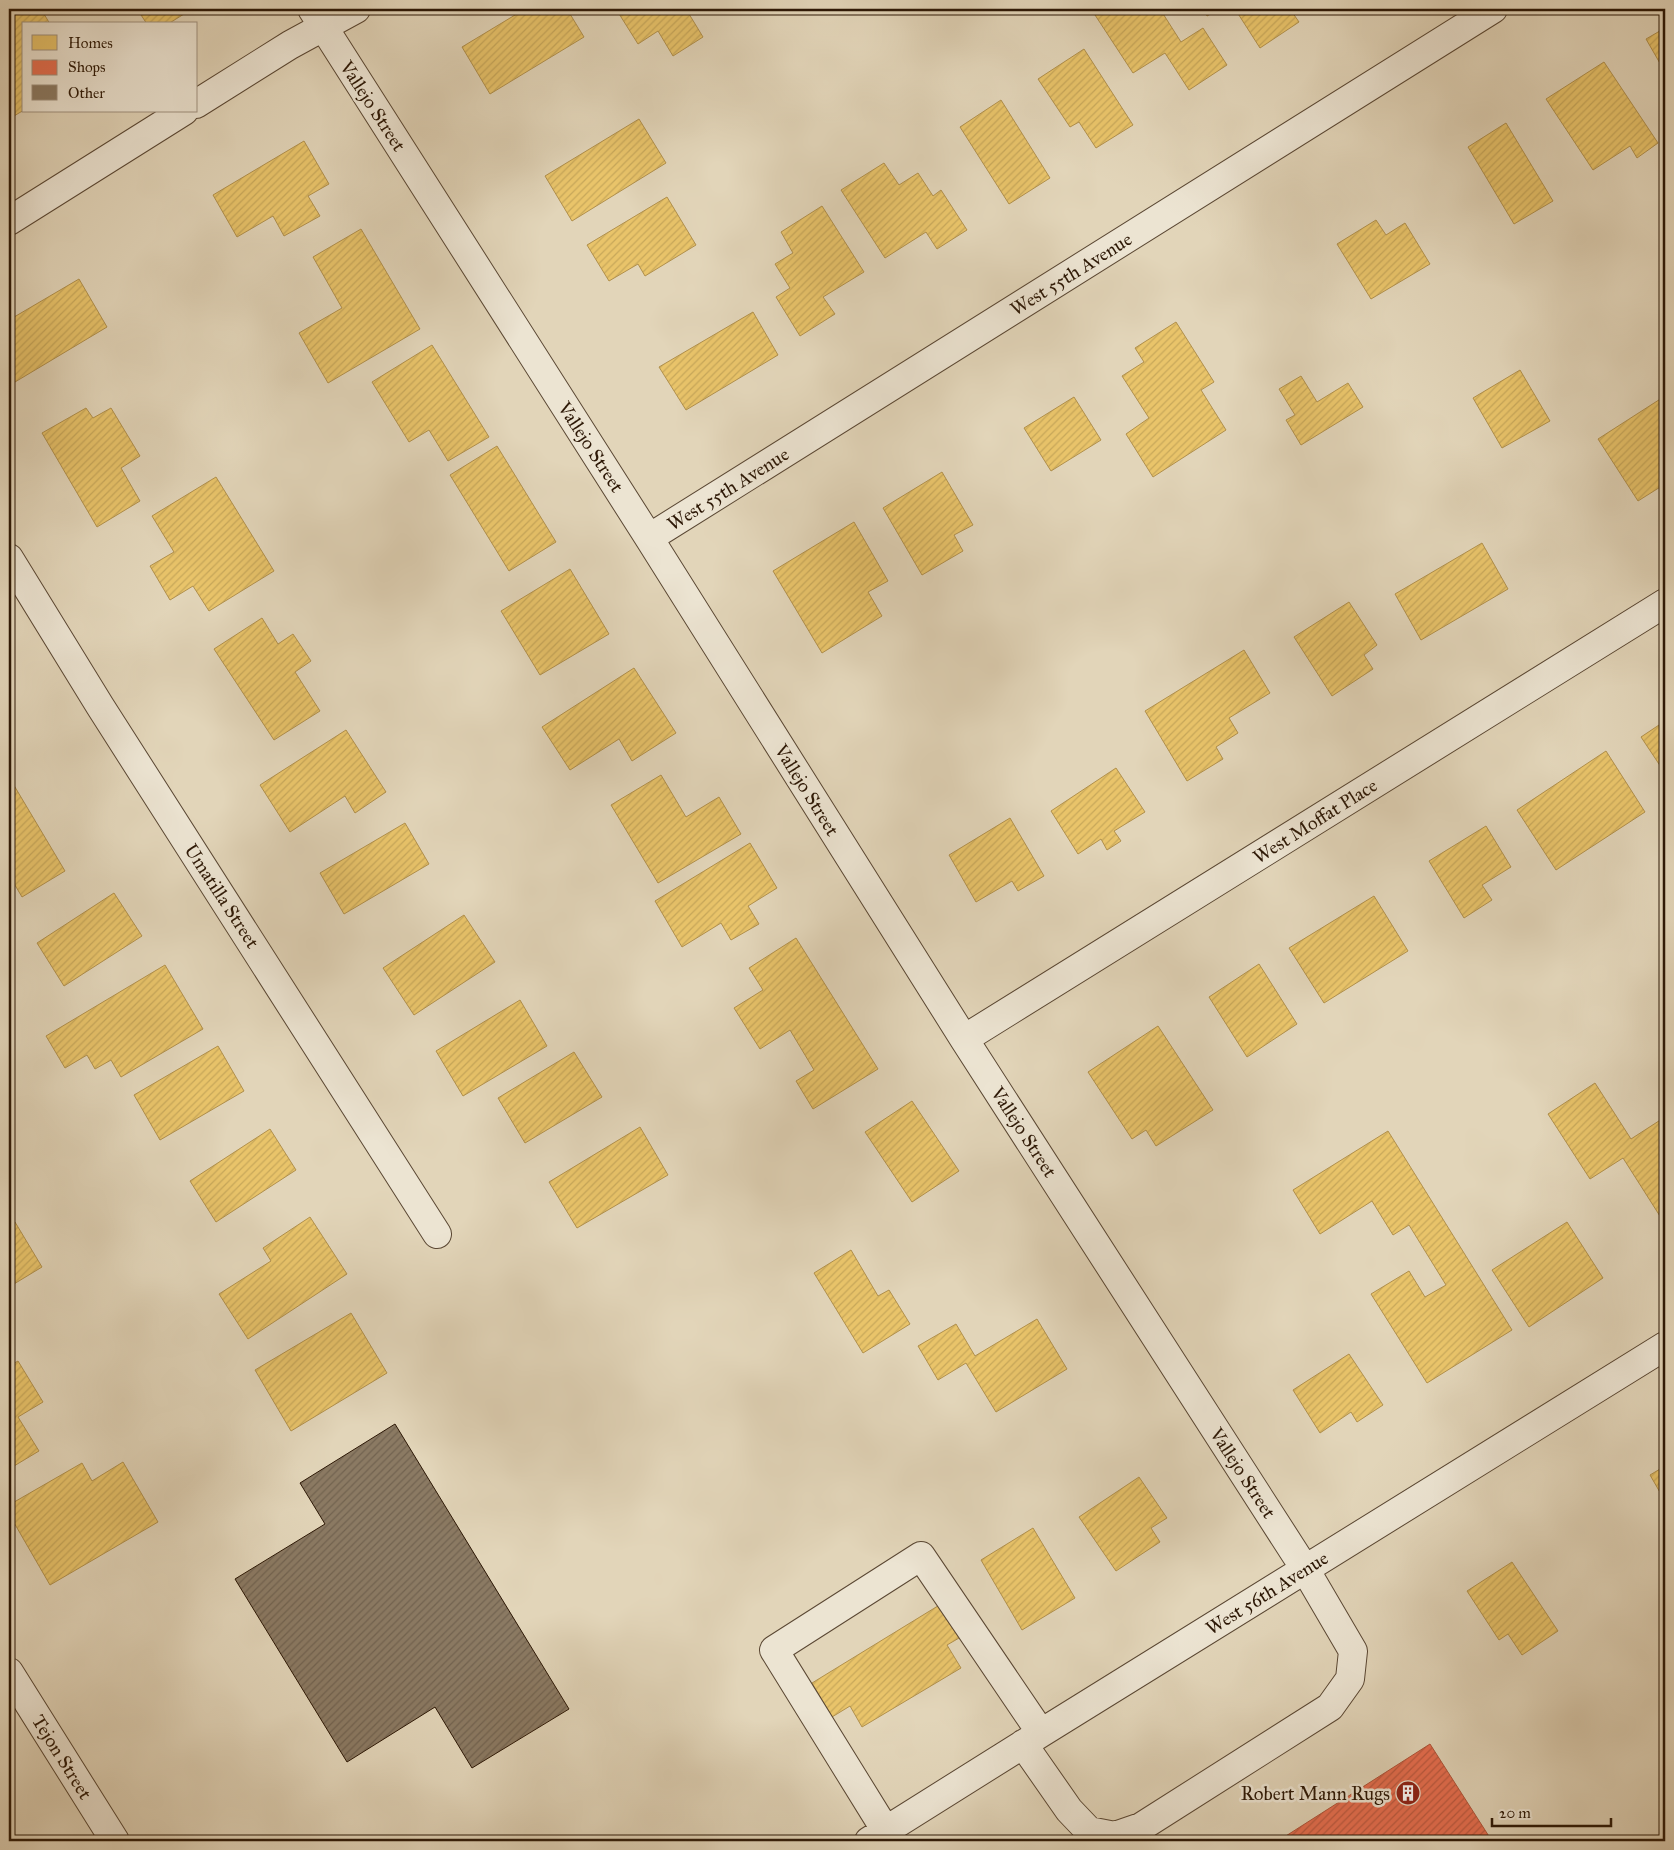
<svg xmlns="http://www.w3.org/2000/svg" width="1674" height="1850" font-family="'IM FELL Great Primer',serif">
  <style>
    .homes { fill: url(#homes-hatch); stroke: #b1904c }
    .shops { fill: url(#shops-hatch); stroke: #af553a }
    .building { fill: url(#building-hatch); stroke: #2d1806 }
    .lines { fill: none; stroke-linecap: round; stroke-linejoin: round }
    .minor-casing { stroke: #5a4733; stroke-width: 30 }
    .minor { stroke: #ece4d2; stroke-width: 28 }
    .labels { text-anchor: middle; dominant-baseline: central; stroke-width: 5; stroke-linejoin: round; paint-order: stroke }
    .street-label { font-size: 19px; fill: #2d1806; stroke: #ece4d2 }
    .poi-label { font-size: 19px; fill: #2d1806; stroke: #ece4d2; text-anchor: end }
  </style>
  <defs>
    <pattern id="homes-hatch" width="6" height="6" patternUnits="userSpaceOnUse" patternTransform="scale(1.25)"><rect width="6" height="6" fill="#e9c46a"/><path d="M-1 1l2-2M0 6l6-6M5 7l2-2" fill="none" stroke="#c8a85a"/></pattern>
    <pattern id="shops-hatch" width="6" height="6" patternUnits="userSpaceOnUse" patternTransform="scale(1.25)"><rect width="6" height="6" fill="#e76f51"/><path d="M-1 1l2-2M0 6l6-6M5 7l2-2" fill="none" stroke="#bc5a41"/></pattern>
    <pattern id="building-hatch" width="6" height="6" patternUnits="userSpaceOnUse" patternTransform="scale(1.25)"><rect width="6" height="6" fill="#8b7a63"/><path d="M-1 1l2-2M0 6l6-6M5 7l2-2" fill="none" stroke="#726350"/></pattern>
  </defs>
  <rect width="100%" height="100%" fill="#e2d5b9"/>
  <filter id="stains"><feTurbulence type="fractalNoise" baseFrequency=".004" numOctaves="4"/><feColorMatrix values="0 0 0 0 .2 0 0 0 0 .09 0 0 0 0 .02 0 0 0 .5 -.17"/></filter>
  <radialGradient id="worn" r=".72"><stop offset=".6" stop-color="#630" stop-opacity="0"/><stop offset="1" stop-color="#630" stop-opacity=".3"/></radialGradient>
  <path class="homes" d="M9 9H41L50 24H24V110L9 119Z
    M137 9H192L168 24H147Z
    M525 9H567L584 37 490 94 462 47Z
    M616 9H686L703 37 673 56 658 31 638 44Z
    M1105 9H1160L1181 42 1203 28 1227 65 1189 90 1165 53 1133 73 1095 15Z
    M1203 9H1220L1207 16Z
    M1235 9H1290L1299 22 1260 48Z
    M1665 28V72L1646 39Z
    M1084 49 1133 125 1096 148 1079 122 1070 127 1038 79Z
    M1604 62 1658 143 1637 158 1630 146 1593 170 1546 99Z
    M1001 100 1050 178 1009 204 960 127Z
    M639 119 666 163 572 221 545 176Z
    M1506 123 1553 201 1514 224 1468 147Z
    M304 141 329 184 308 196 320 216 284 236 273 216 237 237 213 195Z
    M884 163 899 185 918 173 933 196 941 190 967 230 937 249 926 232 885 258 841 190Z
    M667 197 696 245 645 276 638 264 609 281 587 245Z
    M822 206 864 272 823 297 835 314 800 336 776 297 790 288 775 264 793 253 781 232Z
    M1376 220 1386 235 1405 223 1430 264 1371 299 1337 244Z
    M361 229 420 329 328 383 299 333 342 308 313 257Z
    M79 279 107 327 10 385 9 320Z
    M753 312 778 355 686 410 659 367Z
    M1176 322 1214 382 1201 390 1226 430 1153 477 1126 434 1149 418 1122 376 1144 362 1135 348Z
    M432 345 489 437 448 461 429 430 409 442 372 382Z
    M1520 370 1550 421 1502 448 1473 398Z
    M1301 376 1317 402 1348 383 1363 407 1301 445 1286 420 1295 415 1279 389Z
    M1665 396V459L1659 463 1665 473V484L1638 501 1598 439Z
    M1074 397 1101 440 1051 471 1024 428Z
    M86 408 93 418 111 408 140 456 121 468 140 501 97 527 42 433Z
    M497 446 556 542 509 571 450 475Z
    M942 472 973 525 954 535 963 551 922 575 883 508Z
    M216 477 274 571 209 611 193 586 170 600 150 566 174 552 152 516Z
    M854 522 888 581 868 592 882 616 822 653 773 571Z
    M1482 543 1508 589 1421 640 1395 594Z
    M570 569 609 634 540 675 501 611Z
    M1349 602 1377 645 1364 655 1373 669 1332 696 1294 637Z
    M262 618 278 644 293 634 311 661 295 672 320 711 274 740 214 649Z
    M1244 650 1270 693 1229 718 1238 733 1216 747 1223 759 1187 781 1145 711Z
    M634 668 676 733 632 761 619 739 570 770 542 727Z
    M1665 721V773L1641 737Z
    M346 730 386 792 355 813 345 796 290 832 260 785Z
    M1606 751 1645 812 1556 870 1517 810Z
    M1116 768 1145 812 1114 831 1121 841 1107 850 1101 839 1078 854 1051 811Z
    M661 775 686 817 719 797 741 834 658 883 611 805Z
    M9 777 65 871 22 897 9 875Z
    M1010 818 1044 876 1018 891 1012 881 976 902 949 855Z
    M405 823 429 864 344 914 320 873Z
    M1486 826 1511 867 1482 885 1492 900 1464 918 1429 861Z
    M750 843 777 888 748 906 759 924 731 940 721 923 682 947 655 901Z
    M114 893 142 936 64 986 37 943Z
    M1374 896 1408 951 1324 1003 1289 948Z
    M464 915 495 962 414 1015 383 968Z
    M796 938 878 1069 813 1109 796 1081 814 1070 790 1030 760 1049 734 1008 763 990 749 968Z
    M1259 964 1297 1024 1247 1057 1209 997Z
    M165 965 203 1029 121 1077 111 1060 95 1069 87 1055 65 1068 46 1036Z
    M520 1000 547 1046 463 1096 436 1051Z
    M1158 1026 1213 1110 1156 1146 1146 1130 1132 1139 1088 1072Z
    M218 1046 244 1091 160 1140 134 1095Z
    M574 1052 602 1097 525 1143 498 1098Z
    M1595 1083 1631 1139 1665 1117V1224L1623 1158 1590 1179 1548 1114Z
    M912 1101 959 1171 912 1202 865 1132Z
    M640 1127 668 1175 577 1228 549 1182Z
    M270 1129 296 1170 216 1222 190 1181Z
    M1388 1131 1512 1330 1427 1383 1371 1294 1409 1271 1425 1297 1446 1285 1409 1225 1393 1235 1372 1201 1320 1234 1293 1190Z
    M310 1217 347 1274 248 1339 219 1294 271 1261 263 1248Z
    M15 1222 42 1267 9 1287V1226Z
    M1567 1222 1603 1278 1529 1327 1492 1270Z
    M851 1250 878 1296 889 1290 910 1324 863 1353 814 1273Z
    M351 1313 387 1373 291 1431 255 1370Z
    M1037 1319 1067 1369 996 1412 966 1363 938 1380 918 1346 956 1324 975 1356Z
    M1349 1354 1383 1405 1357 1422 1351 1412 1320 1433 1293 1390Z
    M18 1361 43 1402 18 1417 39 1451 9 1469V1366Z
    M123 1462 158 1522 50 1585 9 1514V1505L82 1463 92 1481Z
    M1665 1466V1501L1650 1475Z
    M1139 1477 1167 1518 1151 1528 1160 1542 1116 1571 1079 1517Z
    M1033 1528 1075 1598 1022 1630 981 1560Z
    M1512 1562 1558 1631 1522 1655 1508 1634 1499 1640 1467 1591Z
    M946 1601 966 1634 947 1645 961 1668 862 1727 850 1706 832 1717 812 1683Z"/>
  <path class="shops" d="M1430 1744 1492 1841H1278Z"/>
  <path class="building" d="M395 1424 569 1709 472 1768 435 1707 347 1762 235 1579 325 1524 300 1483Z"/>
  <g class="lines">
    <defs>
      <path id="minor" d="M312 9 649 538 964 1039 1305 1569 1353 1651 1350 1679 1330 1707 1141 1827 1115 1836 1089 1831 1069 1810 1023 1744
        M196 104 290 45 356 9
        M9 221 184 111
        M649 538 1493 9
        M9 558 100 706 437 1234
        M964 1039 1665 603
        M9 1672 115 1841
        M886 1831 774 1650 921 1556 1041 1733
        M869 1841 1041 1733 1665 1346"/>
    </defs>
    <use href="#minor" class="minor-casing"/>
    <use href="#minor" class="minor"/>
  </g>
  <defs>
    <symbol id="building-disc" viewBox="-11 -11 22 22"><circle r="9.5" fill="#8f2418" stroke="#ece4d2"/><path d="M-4-6H4V6H1V3H-1V6H-4ZM-2.5-4.3h1.7v1.8h-1.7ZM.8-4.3h1.7v1.8H.8ZM-2.5-1h1.7V.8h-1.7ZM.8-1h1.7V.8H.8Z" fill="#fff"/></symbol>
  </defs>
  <g fill-rule="evenodd">
    <use href="#building-disc" x="1394" y="1779" width="28" height="28"/>
  </g>
  <g class="labels">
    <g class="street-label">
      <text transform="translate(373 106) rotate(57)">Vallejo Street</text>
      <text transform="translate(1071 274) rotate(-32)">West 55th Avenue</text>
      <text transform="translate(591 447) rotate(57)">Vallejo Street</text>
      <text transform="translate(728 489) rotate(-32)">West 55th Avenue</text>
      <text transform="translate(807 790) rotate(58)">Vallejo Street</text>
      <text transform="translate(1315 821) rotate(-32)">West Moffat Place</text>
      <text transform="translate(222 896) rotate(57)">Umatilla Street</text>
      <text transform="translate(1024 1132) rotate(57)">Vallejo Street</text>
      <text transform="translate(1243 1473) rotate(57)">Vallejo Street</text>
      <text transform="translate(1267 1593) rotate(-32)">West 56th Avenue</text>
      <text transform="translate(62 1757) rotate(58)">Tejon Street</text>
    </g>
    <g class="poi-label">
      <text x="1390" y="1793">Robert Mann Rugs</text>
    </g>
  </g>
  <rect width="1674" height="1850" fill="none" stroke="#e2d5b9" stroke-width="30"/>
  <rect x="10" y="10" width="1654" height="1830" fill="none" stroke="#2d1806" stroke-width="2.5"/>
  <rect x="15" y="15" width="1644" height="1820" fill="none" stroke="#2d1806"/>
  <rect x="22" y="22" width="175" height="90" fill="#ece4d2" stroke="#a09280"/>
  <rect x="32" y="35" width="25" height="15" fill="#e9c46a" stroke="#a09280"/>
  <text x="68" y="48" font-size="15" fill="#2d1806">Homes</text>
  <rect x="32" y="60" width="25" height="15" fill="#e76f51" stroke="#a09280"/>
  <text x="68" y="72" font-size="15" fill="#2d1806">Shops</text>
  <rect x="32" y="85" width="25" height="15" fill="#8b7a63" stroke="#a09280"/>
  <text x="68" y="98" font-size="15" fill="#2d1806">Other</text>
  <path d="M1492 1818v8h119v-8" fill="none" stroke="#2d1806" stroke-width="2.5"/>
  <text x="1499" y="1818" font-size="15" fill="#2d1806" stroke="#ece4d2" stroke-width="4" paint-order="stroke">20 m</text>
  <rect width="100%" height="100%" filter="url(#stains)"/>
  <rect width="100%" height="100%" fill="url(#worn)"/>
</svg>
